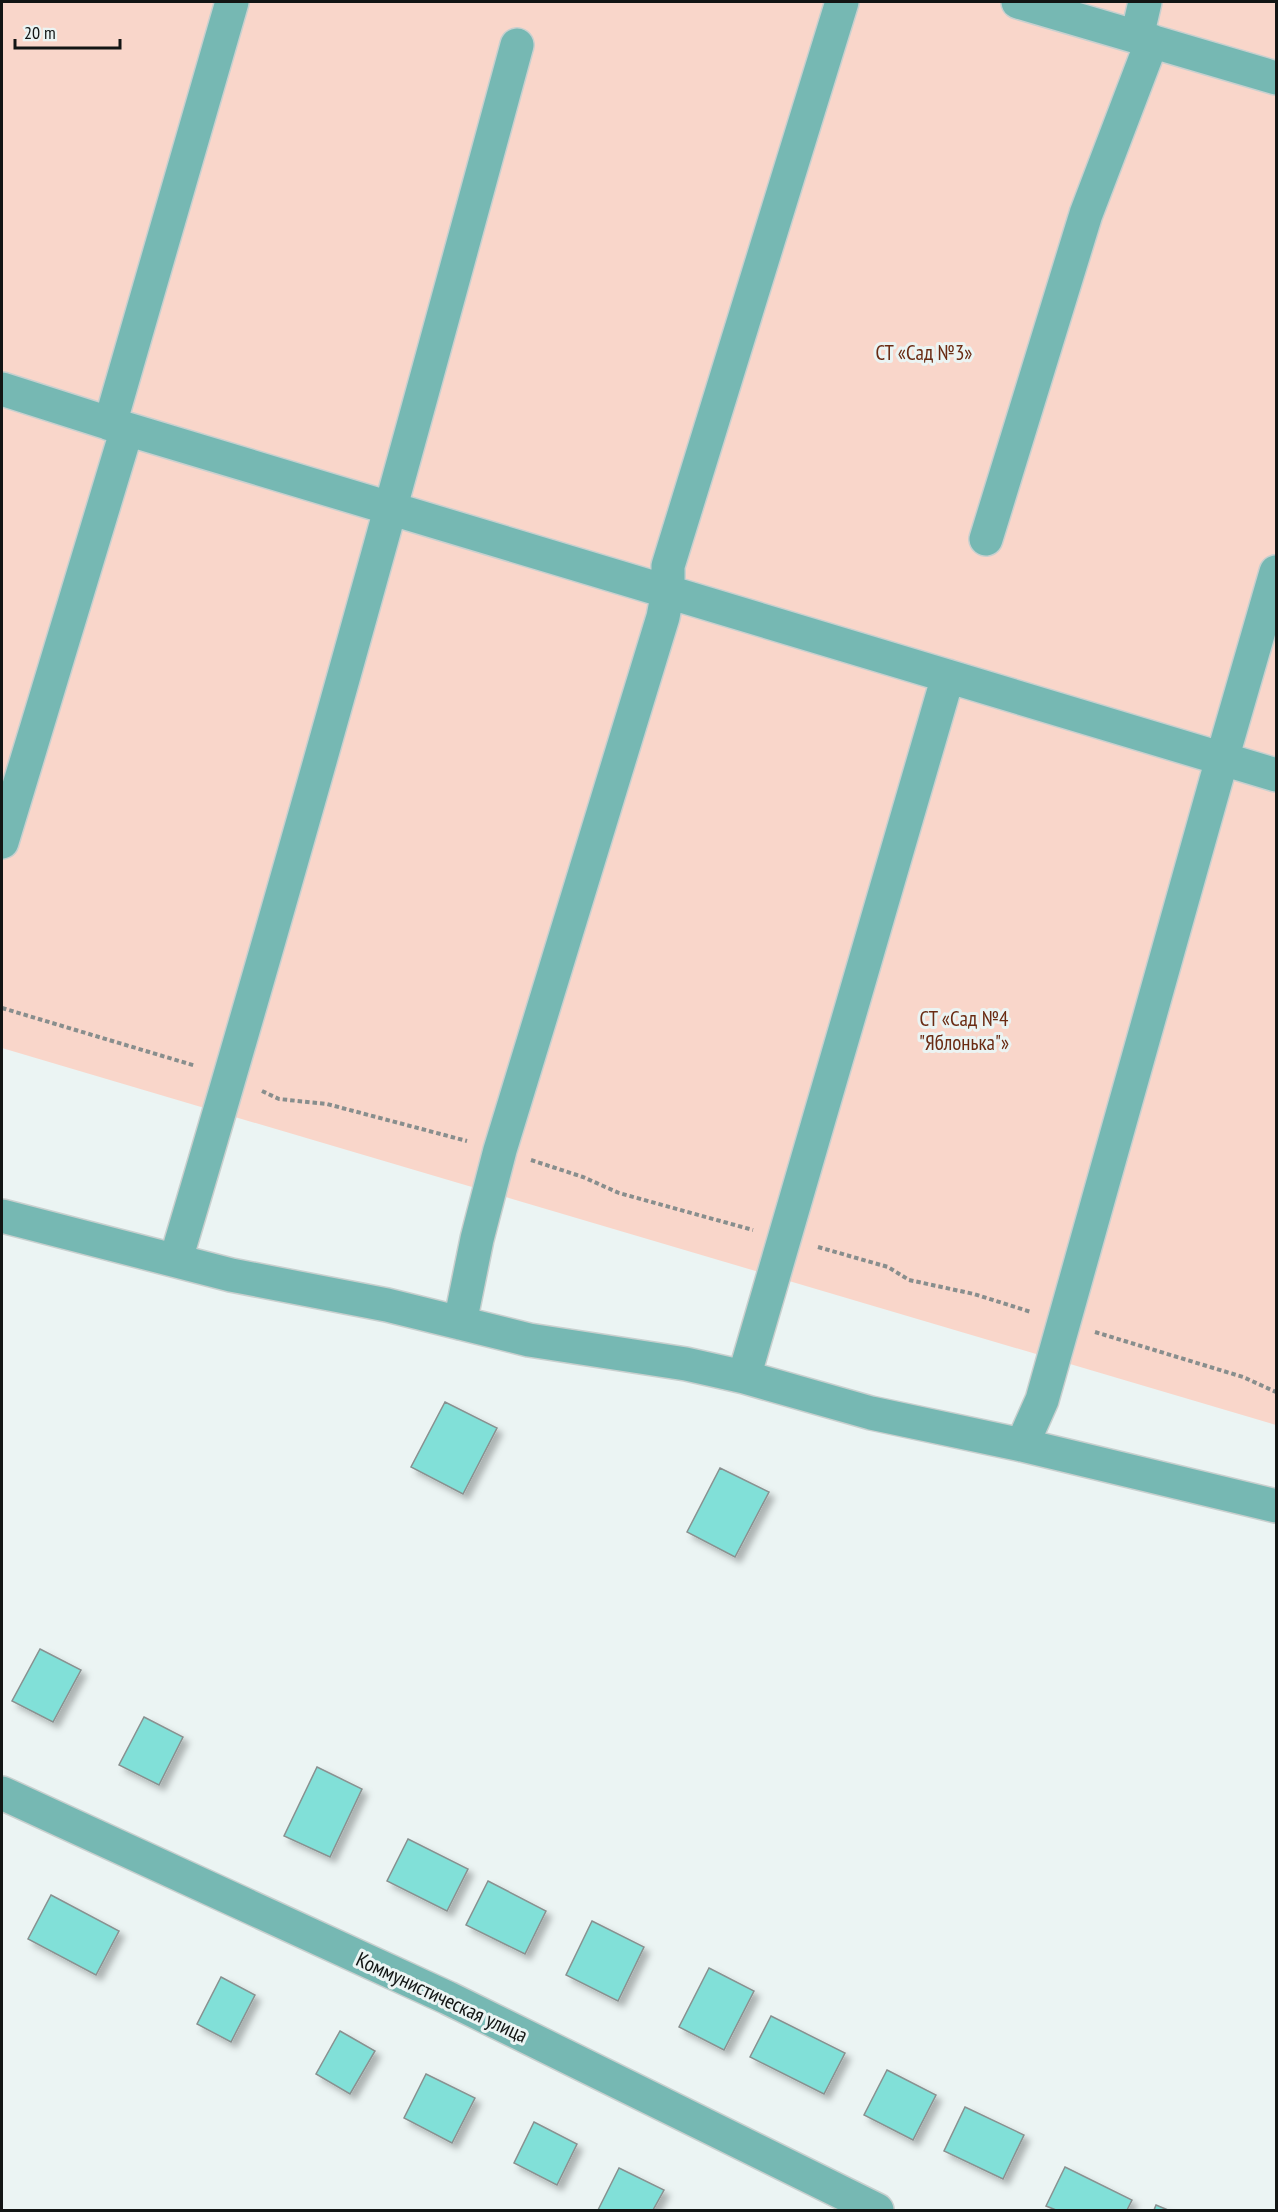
<svg xmlns="http://www.w3.org/2000/svg" width="1278" height="2212" font-family="'PT Sans Narrow',sans-serif">
  <style>
    .green { fill: #f9d6ca }
    .building { fill: #81e0d8; stroke: #899190; stroke-width: 1.5; filter: url(#shadow) }
    .lines { fill: none; stroke-linecap: round; stroke-linejoin: round }
    .minor-casing { stroke: #c8d0cf; stroke-width: 36 }
    .path { stroke: #888e8d; stroke-width: 4; stroke-dasharray: 4.5 3; stroke-linecap: butt }
    .minor { stroke: #76b8b3; stroke-width: 33 }
    .labels { text-anchor: middle; dominant-baseline: central; stroke-width: 6; stroke-linejoin: round; paint-order: stroke }
    .park-label { font-size: 21px; fill: #6a2b13; stroke: #ebf4f3 }
    .street-label { font-size: 21px; fill: #121514; stroke: #ebf4f3 }
  </style>
  <defs>
    <filter id="shadow"><feDropShadow dx="5.5" dy="5.5" stdDeviation="3" flood-color="#0004"/></filter>
  </defs>
  <rect width="100%" height="100%" fill="#ebf4f3"/>
  <path class="green" d="M2 2H1276V1425L2 1048Z"/>
  <path class="building" d="M445 1402 497 1428 463 1494 411 1467Z
    M720 1468 769 1492 735 1557 687 1532Z
    M40 1649 81 1670 53 1722 12 1701Z
    M144 1717 183 1737 159 1785 119 1765Z
    M317 1767 362 1789 330 1857 284 1836Z
    M408 1839 468 1869 447 1911 387 1881Z
    M488 1881 546 1911 525 1954 466 1925Z
    M51 1895 119 1931 96 1975 28 1939Z
    M592 1921 644 1947 618 2001 566 1975Z
    M709 1968 754 1991 724 2050 679 2027Z
    M221 1977 255 1995 231 2042 197 2024Z
    M771 2016 845 2053 824 2094 750 2057Z
    M340 2031 375 2051 350 2094 316 2074Z
    M887 2070 936 2095 913 2140 864 2115Z
    M426 2074 475 2098 452 2143 404 2118Z
    M965 2107 1024 2135 1003 2179 944 2151Z
    M534 2122 577 2144 557 2185 514 2163Z
    M1065 2167 1132 2200 1127 2210H1056L1046 2206Z
    M619 2168 664 2190 653 2210H598Z
    M1156 2205 1168 2210H1154Z"/>
  <g class="lines">
    <defs>
      <path id="minor" d="M1018 2 1276 78
        M1137 37 1145 2
        M2 389 127 429 1276 775
        M110 424 232 2
        M986 539 1086 214 1152 41
        M2 842 127 429
        M2 1216 231 1275 387 1305 529 1340 686 1364 744 1377 871 1413 1022 1445 1276 1506
        M176 1259C296 856 407 451 517 45
        M460 1323 477 1239 500 1150 663 617 668 591V566L842 2
        M744 1377 948 676
        M1022 1445 1042 1400 1222 759 1276 572
        M2 1793 448 1998 877 2210"/>
    </defs>
    <use href="#minor" class="minor-casing"/>
    <path class="path" d="M2 1008 196 1066
      M262 1091 279 1099 327 1104 467 1141
      M531 1160 583 1177 619 1193 753 1230
      M818 1247 888 1267 909 1280 974 1294 1031 1312
      M1095 1332 1243 1377 1276 1392"/>
    <use href="#minor" class="minor"/>
  </g>
  <g class="labels">
    <g class="park-label">
      <text x="924" y="352">СТ «Сад №3»</text>
      <text x="964" y="1018">СТ «Сад №4<tspan x="964" dy="24">"Яблонька"»</tspan></text>
    </g>
    <g class="street-label">
      <text transform="translate(442 1997) rotate(25)">Коммунистическая улица</text>
    </g>
  </g>
  <rect width="1278" height="2212" fill="none" stroke="#121514" stroke-width="6"/>
  <path d="M15 39v9h105v-9" fill="none" stroke="#121514" stroke-width="3"/>
  <text x="24" y="39" font-size="18" fill="#121514" stroke="#ebf4f3" stroke-width="4.5" paint-order="stroke">20 m</text>
</svg>
